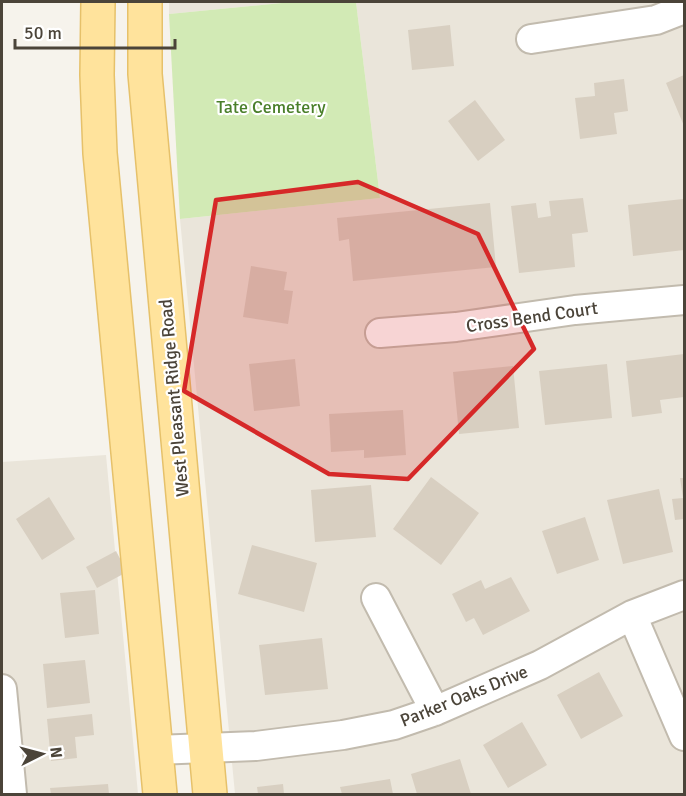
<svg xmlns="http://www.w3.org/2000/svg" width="686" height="796" font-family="Signika,sans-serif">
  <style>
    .residential { fill: #eae5da }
    .green { fill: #d2eab5 }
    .building { fill: #d8cfc1 }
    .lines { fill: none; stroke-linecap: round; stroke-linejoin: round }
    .minor-casing { stroke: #c2bbae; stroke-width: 32 }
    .major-casing { stroke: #e6c16a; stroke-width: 36 }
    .minor { stroke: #fff; stroke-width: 28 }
    .major { stroke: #ffe39c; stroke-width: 33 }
    .marked { fill: #d62828; fill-opacity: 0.2; stroke: #d62828; stroke-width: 4.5; stroke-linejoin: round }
    .labels { text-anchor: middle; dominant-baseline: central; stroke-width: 4.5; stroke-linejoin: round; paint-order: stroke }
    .park-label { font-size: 18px; fill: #4a7f2a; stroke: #fff }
    .street-label { font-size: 18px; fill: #4b4439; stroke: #fff }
  </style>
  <rect width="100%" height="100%" fill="#f6f3ec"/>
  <path class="residential" d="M169 2H292L169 14Z
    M356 2H684V794H235L180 219 380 198Z
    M106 455 138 794H2V462Z"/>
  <path class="green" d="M292 2H356L380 198 180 219 169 14Z"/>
  <path class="building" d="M450 25 454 66 412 70 408 30Z
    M684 75V126L666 83Z
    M624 79 628 111 614 113 617 134 580 139 575 98 595 96 594 83Z
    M475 100 505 140 478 161 448 121Z
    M583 198 588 232 572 234 575 267 519 273 511 206 536 203 538 218 551 216 549 201Z
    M683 199 684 250 633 256 628 205Z
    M490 203 496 267 353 281 349 239 339 241 337 218Z
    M251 266 287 272 284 290 293 291 288 324 243 317Z
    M684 354V397L660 400 662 413 632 417 626 361Z
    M295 359 300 406 254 411 249 364Z
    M607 364 612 418 545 425 539 371Z
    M513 366 519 428 459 434 453 372Z
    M403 410 406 455 364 458V450L331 452 329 414Z
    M431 477 479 513 441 565 393 529Z
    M680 478H684V519L675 520 672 499 683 498Z
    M371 485 376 537 315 542 311 490Z
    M659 489 673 552 623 564 607 500Z
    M49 497 75 539 42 560 16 519Z
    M585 517 599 560 557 574 542 531Z
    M252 545 317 563 304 612 238 594Z
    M116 551 127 572 97 588 86 567Z
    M511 577 530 611 483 635 474 618 466 622 452 594 481 580 485 589Z
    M95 590 99 634 65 638 60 593Z
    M322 638 328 689 265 695 259 645Z
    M85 660 90 703 47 708 43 664Z
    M599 672 623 716 581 739 557 695Z
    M92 714 94 735 75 737 77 758 51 761 47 719Z
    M522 722 547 765 508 788 483 745Z
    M460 759 471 794H417L411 774Z
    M390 779 393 794H342L340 787Z
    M108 784 109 794H51L50 788Z
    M283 784 284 794H258L257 787Z"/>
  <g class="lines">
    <defs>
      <path id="minor" d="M531 39 656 20 684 9
        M380 333 456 327 575 310 684 300
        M376 598 435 711
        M632 615 684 736
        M2 689 12 794
        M156 750 256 746 343 735 394 725 435 711 540 665 632 615 684 595"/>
      <path id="major" d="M98 2 97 75 100 153 160 794
        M145 2V74L210 794"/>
    </defs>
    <use href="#minor" class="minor-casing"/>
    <use href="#major" class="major-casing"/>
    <use href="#minor" class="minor"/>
    <use href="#major" class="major"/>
  </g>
  <path class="marked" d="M358 182 478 234 534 349 408 479 329 474 184 391 216 200Z"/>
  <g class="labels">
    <g class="park-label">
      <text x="271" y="107">Tate Cemetery</text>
    </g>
    <g class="street-label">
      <text transform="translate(532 317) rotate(-8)">Cross Bend Court</text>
      <text transform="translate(174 398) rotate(-95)">West Pleasant Ridge Road</text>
      <text transform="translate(464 696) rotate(-22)">Parker Oaks Drive</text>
    </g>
  </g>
  <rect width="686" height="796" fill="none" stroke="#4b4439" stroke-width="6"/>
  <g transform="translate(42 754) rotate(84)" stroke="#ffffff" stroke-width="4.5" paint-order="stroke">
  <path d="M0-4.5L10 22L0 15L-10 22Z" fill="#4b4439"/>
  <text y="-9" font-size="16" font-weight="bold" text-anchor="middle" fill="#4b4439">N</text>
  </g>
  <path d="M15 39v9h160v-9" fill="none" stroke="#4b4439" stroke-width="3"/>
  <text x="24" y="39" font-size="18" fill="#4b4439" stroke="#ffffff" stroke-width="4.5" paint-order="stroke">50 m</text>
</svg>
